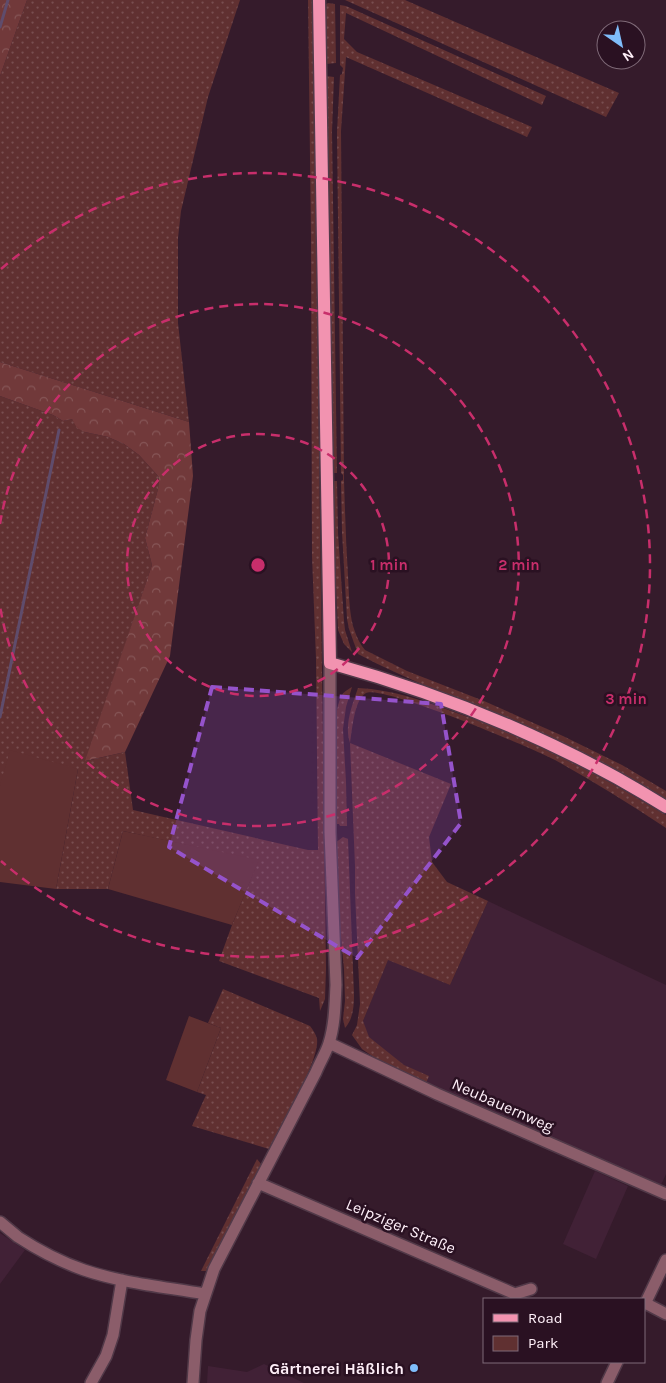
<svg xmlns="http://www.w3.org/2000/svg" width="666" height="1383" font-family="Karla,sans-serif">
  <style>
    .built { fill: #412136 }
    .grass { fill: url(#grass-dots) }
    .forest { fill: url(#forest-crowns) }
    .park { fill: #603031 }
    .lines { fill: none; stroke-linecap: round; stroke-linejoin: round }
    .stream { stroke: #5f4c6c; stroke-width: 3 }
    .minor-casing { stroke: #513948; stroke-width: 14 }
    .major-casing { stroke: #513948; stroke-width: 15 }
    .minor { stroke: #8b5d6a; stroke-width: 11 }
    .major { stroke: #f293b0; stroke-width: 12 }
    .marked { fill: #9553cb; fill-opacity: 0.2; stroke: #9553cb; stroke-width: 4; stroke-dasharray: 10 6; stroke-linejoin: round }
    .ring { fill: none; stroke: #c82e6b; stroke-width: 2.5; stroke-dasharray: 9 6 }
    .poi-dot { fill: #7fbdfa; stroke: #2a1122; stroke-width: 2 }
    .labels { text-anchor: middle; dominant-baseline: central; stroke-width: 5; stroke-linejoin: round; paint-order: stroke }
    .street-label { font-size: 16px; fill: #fff0f9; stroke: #2a1122 }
    .poi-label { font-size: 16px; font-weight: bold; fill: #fff0f9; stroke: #2a1122; text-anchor: end }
    .centre { fill: #c82e6b; stroke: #2a1122; stroke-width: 2.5 }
    .ring-label { font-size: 15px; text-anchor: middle; font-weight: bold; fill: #c82e6b; stroke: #2a1122; stroke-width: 5; stroke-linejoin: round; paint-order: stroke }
  </style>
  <defs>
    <pattern id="grass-dots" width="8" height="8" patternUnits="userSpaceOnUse" patternTransform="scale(1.25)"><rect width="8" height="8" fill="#603031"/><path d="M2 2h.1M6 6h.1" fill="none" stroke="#784e50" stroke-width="1.8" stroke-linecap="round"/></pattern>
    <pattern id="forest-crowns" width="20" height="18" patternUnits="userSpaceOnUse" patternTransform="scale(1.25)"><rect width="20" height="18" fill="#71393a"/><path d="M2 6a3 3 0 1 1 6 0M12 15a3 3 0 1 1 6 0" fill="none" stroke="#865657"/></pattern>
  </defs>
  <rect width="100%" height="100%" fill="#351b2b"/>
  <path class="built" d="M488 901 666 985V1174L661 1185 538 1133 426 1083 378 1060 362 1049 363 1021 388 959 450 985Z
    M595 1171 628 1186 596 1259 563 1244Z
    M0 1233 25 1250 0 1284Z
    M264 1364 304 1383H207L208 1366 247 1372Z"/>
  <path class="grass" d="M27 0H240L208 97 181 211 178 238V323L189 422 0 362V76Z
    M308 0H312L313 2 326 969 325 999 320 1011 319 998 219 961 232 925 258 861 123 831 108 889H56L78 769 0 786V396L53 415 63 421 72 419 85 432 108 437 124 444 139 455 159 477 158 489 145 538 152 565 86 761 125 752 133 810 308 850H318L316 659 312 556 311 237Z
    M345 0H405L619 93 606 117Z
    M328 3 335 4 336 63 326 64 325 5Z
    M340 5 346 6 546 96 542 105 346 13 344 39 357 52 532 127 527 137 346 57 341 131 344 480C345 512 346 544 348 576 349 593 349 610 353 626 356 635 359 643 365 650L407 671 484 701 563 736 622 765 666 791V800C631 779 596 759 559 742 493 712 423 688 358 654L349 629 347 619 342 532 341 481 343 480V475L341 473 337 132 340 75 342 74 343 68 340 65Z
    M326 76 334 77 332 132 337 473H331Z
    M331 481H337L338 533 344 621 345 630 352 652 344 644 338 630Z
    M352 687 346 707 343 729 346 782 347 826H340L339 824H335C335 793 334 762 336 731 336 720 336 707 341 697 343 692 347 690 352 687Z
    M358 688C394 690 421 700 454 712 488 724 523 737 556 754 594 772 630 794 666 815V828C630 804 593 781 555 760 532 748 383 685 366 693 354 699 352 732 350 743L451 784 429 837 432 862 447 882 488 901 450 985 388 960 363 1021 369 1037 404 1065 429 1076 426 1083 378 1060 362 1049 352 1035 357 1025 360 1004 355 893V866L350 743C344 725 352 706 358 688Z
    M343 837 348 839 354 995C354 1007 353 1019 345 1028L343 1019 345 1001 344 969 338 907 335 843Z
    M223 989 310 1026C313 1030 316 1034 317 1039 320 1060 280 1128 269 1149L192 1126 206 1095 197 1092 221 1028 208 1023Z
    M257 1159 261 1164 206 1271H201Z"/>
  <path class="forest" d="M0 0H27L0 76Z
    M0 362 189 422 193 476 170 656 125 752 85 761 152 565 145 538 158 489 159 477 139 455 124 444 108 437 85 432 77 428 72 419 63 421 53 415 0 396Z"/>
  <path class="park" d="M10 750 78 769 56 889 0 882V786Z
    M123 831 259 860 232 925 108 889Z
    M189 1016 221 1028 197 1092 166 1080Z"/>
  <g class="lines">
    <path class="stream" d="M0 27 8 0
      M0 717 59 430"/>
    <defs>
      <path id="minor" d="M329 1043 437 1094 666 1194
        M258 1183 515 1294 531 1289
        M0 1222C6 1227 12 1232 18 1237 38 1250 61 1262 84 1270 122 1283 165 1287 205 1294
        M645 1303 666 1314
        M645 1304 666 1260
        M91 1383 106 1356 113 1335 122 1280
        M193 1383 196 1340 200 1311 214 1269 316 1072C320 1062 326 1053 329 1043 335 1024 335 1004 336 985L330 832V663
        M607 1383 617 1362"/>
      <path id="major" d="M319 0C322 221 325 442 330 663 428 690 527 729 617 778 633 787 650 797 666 807"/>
    </defs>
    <use href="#minor" class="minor-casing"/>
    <use href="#major" class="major-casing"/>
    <use href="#minor" class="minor"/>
    <use href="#major" class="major"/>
  </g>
  <path class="marked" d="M212 687 441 704 461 823 357 958 169 847Z"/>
  <g class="ring">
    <circle cx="258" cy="565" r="131"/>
    <path d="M0 524A261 261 0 1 1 0 606"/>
    <path d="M1 269A392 392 0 1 1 1 861"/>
  </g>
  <circle class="poi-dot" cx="414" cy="1368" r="5"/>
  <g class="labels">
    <g class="street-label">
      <text transform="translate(503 1105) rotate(24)">Neubauernweg</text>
      <text transform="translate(401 1226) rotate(23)">Leipziger Straße</text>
    </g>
    <g class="poi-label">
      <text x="404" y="1368">Gärtnerei Häßlich</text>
    </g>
  </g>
  <circle cx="258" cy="565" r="8" class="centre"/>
  <g class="ring-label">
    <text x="389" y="570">1 min</text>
    <text x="519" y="570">2 min</text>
    <text x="626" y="704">3 min</text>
  </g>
  <rect x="483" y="1298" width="162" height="65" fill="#2a1122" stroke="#7f6a78"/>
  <rect x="493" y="1314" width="25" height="8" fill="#f293b0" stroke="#7f6a78"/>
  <text x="528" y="1323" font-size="15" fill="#fff0f9">Road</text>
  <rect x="493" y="1336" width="25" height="15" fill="#603031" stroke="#7f6a78"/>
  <text x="528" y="1348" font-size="15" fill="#fff0f9">Park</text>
  <g transform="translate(621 45) rotate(146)"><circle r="24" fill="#2a1122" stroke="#7f6a78"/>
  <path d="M0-4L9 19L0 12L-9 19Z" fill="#7fbdfa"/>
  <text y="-8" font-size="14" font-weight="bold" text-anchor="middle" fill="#fff0f9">N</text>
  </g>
</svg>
